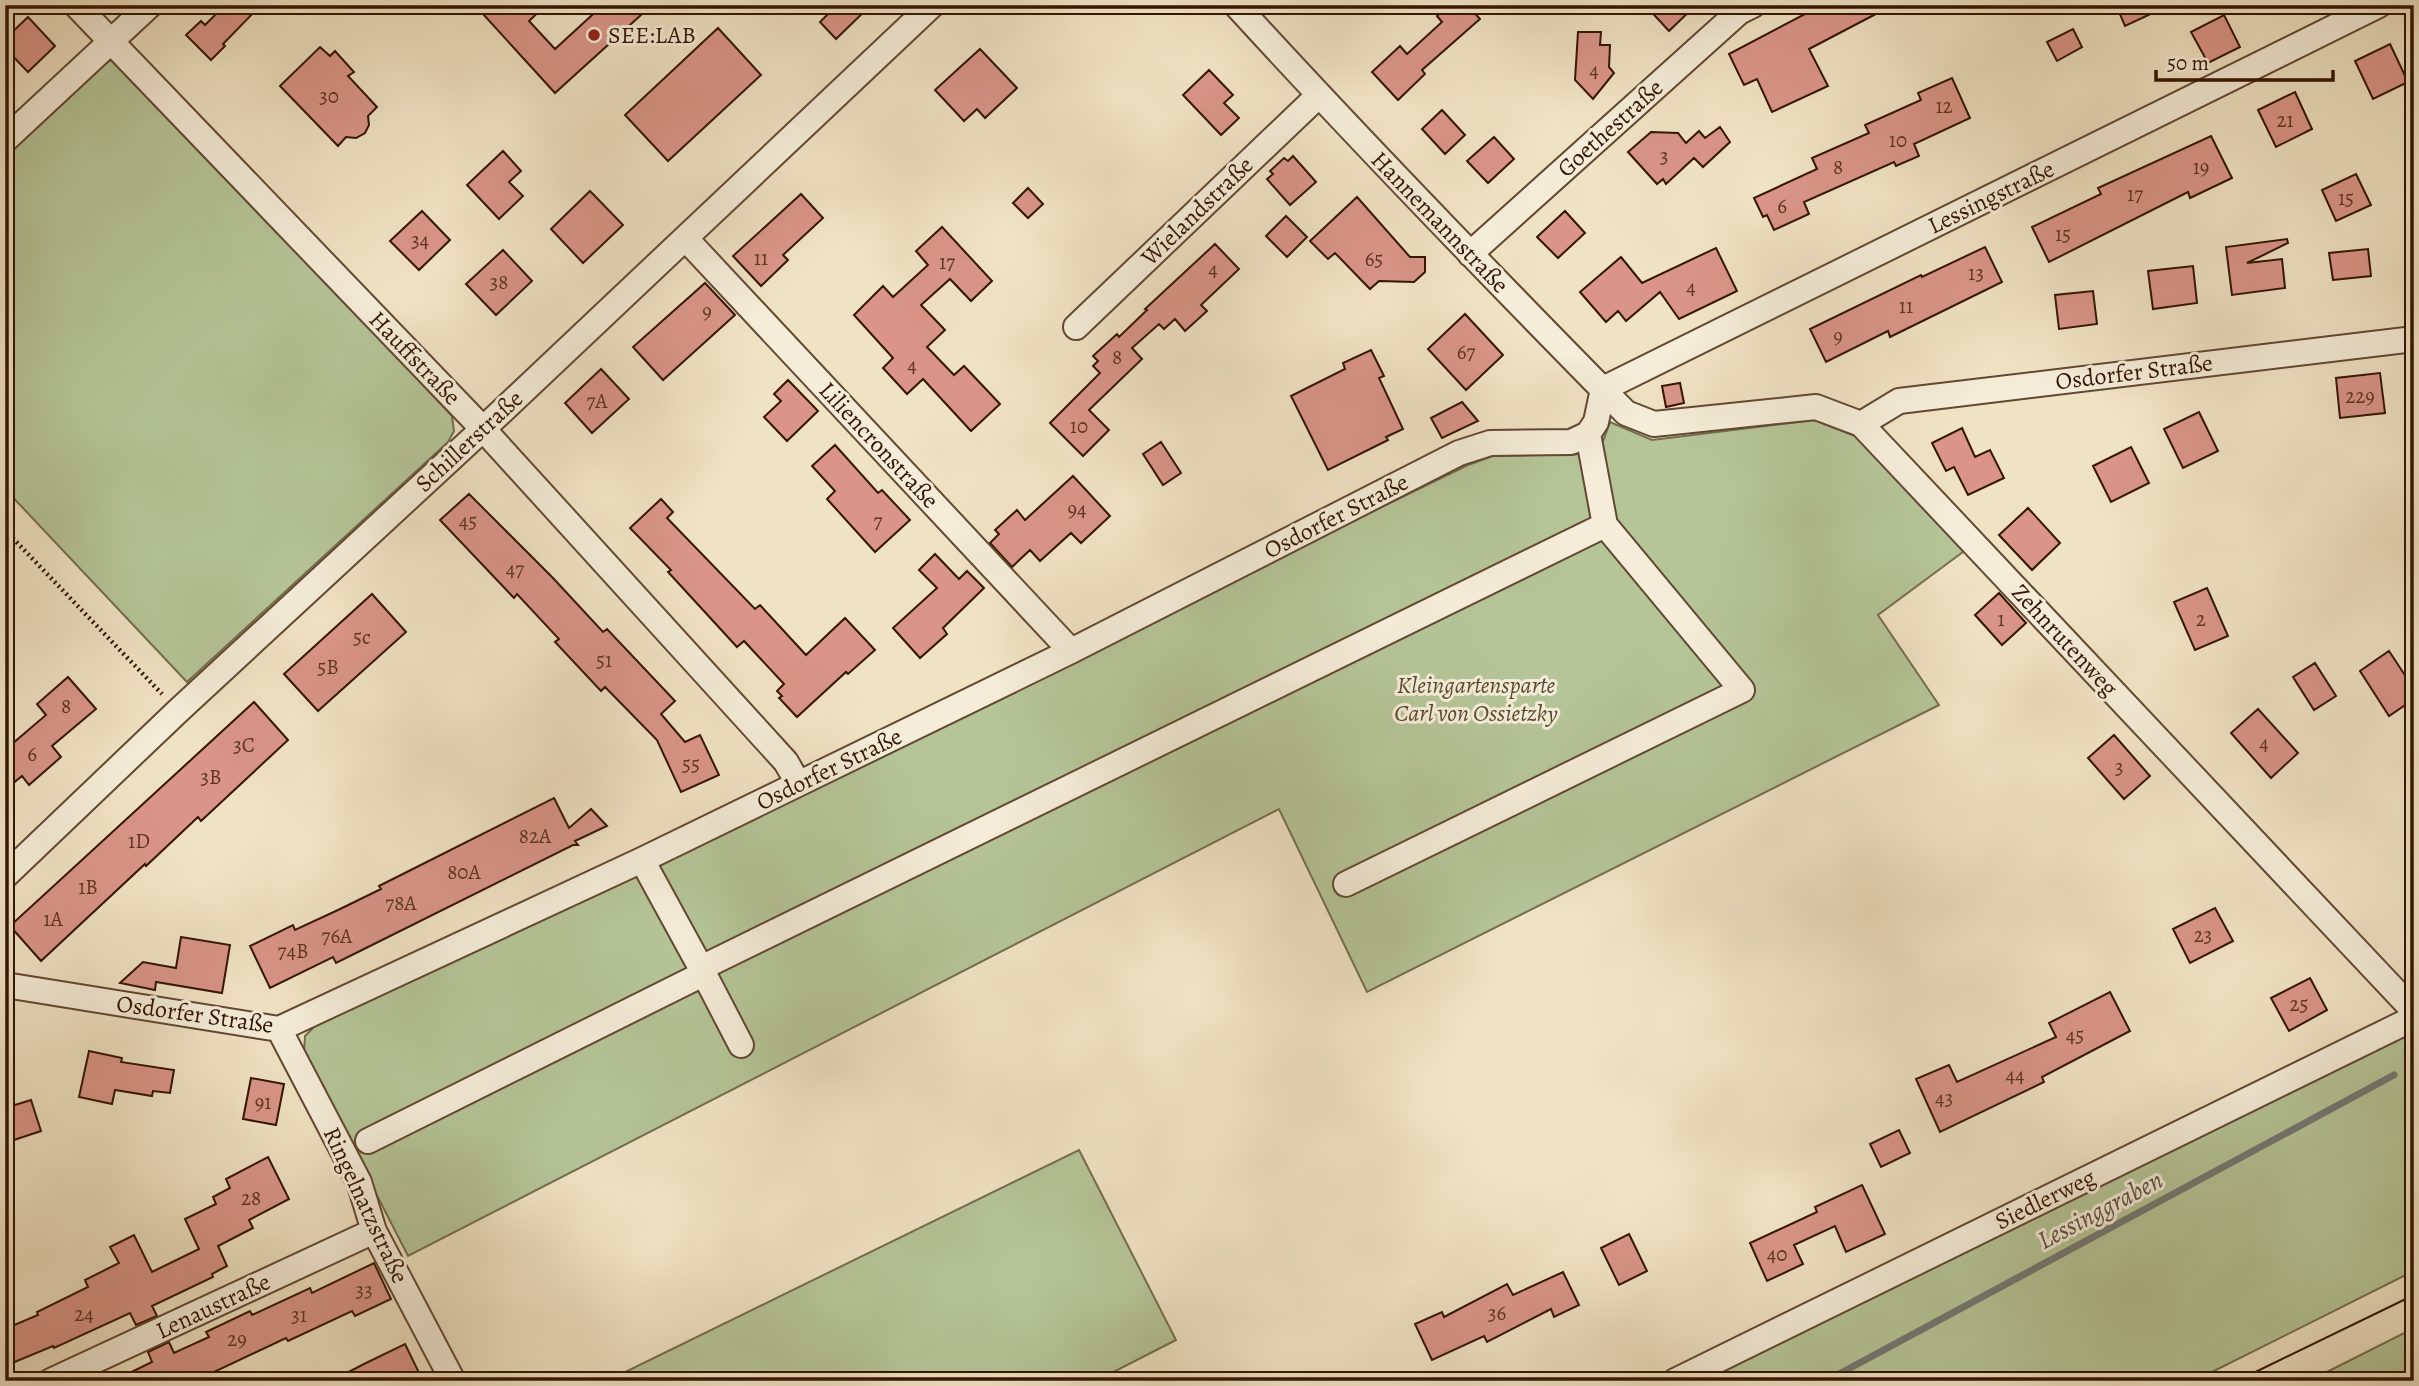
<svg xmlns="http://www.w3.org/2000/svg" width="2419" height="1386" font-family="Alegreya,serif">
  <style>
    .green { fill: #b5c598; stroke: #746d4c; stroke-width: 2 }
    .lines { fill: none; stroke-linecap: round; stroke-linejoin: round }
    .stream { stroke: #737972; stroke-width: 7 }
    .building { fill: #da9588; stroke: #331500; stroke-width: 2 }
    .minor-casing { stroke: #624831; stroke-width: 28 }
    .path { stroke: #331500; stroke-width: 4.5; stroke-dasharray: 2 3.5; stroke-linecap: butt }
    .minor { stroke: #f5edd9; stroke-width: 24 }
    .tram { stroke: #331500; stroke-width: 2 }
    .poi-dot { fill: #8f2418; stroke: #f5edd9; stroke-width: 2.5 }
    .labels { text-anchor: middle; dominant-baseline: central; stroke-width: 6; stroke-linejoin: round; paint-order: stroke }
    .number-label { font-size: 21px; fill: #5d3522 }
    .poi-label { font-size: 24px; fill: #331500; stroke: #f5edd9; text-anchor: start }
    .street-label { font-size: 24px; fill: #331500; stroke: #f5edd9 }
    .park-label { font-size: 24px; font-style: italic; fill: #5a4a2e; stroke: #f5edd9 }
    .water-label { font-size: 26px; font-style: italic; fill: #584f42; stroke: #f5edd9 }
  </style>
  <rect width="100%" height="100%" fill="#f0e3c4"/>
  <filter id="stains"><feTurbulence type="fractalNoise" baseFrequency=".00286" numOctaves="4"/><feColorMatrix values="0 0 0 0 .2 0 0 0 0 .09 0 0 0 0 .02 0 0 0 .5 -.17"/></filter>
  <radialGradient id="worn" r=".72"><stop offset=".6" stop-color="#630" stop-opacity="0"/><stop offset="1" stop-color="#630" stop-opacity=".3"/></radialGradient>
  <path class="green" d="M115 60 123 64 452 416 454 431 448 442 187 682 5 489V157L107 61Z
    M1814 420 1855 436 1967 549 1878 615 1939 705 1367 992 1279 809 408 1256 304 1053 305 1036 317 1024 1468 465 1493 456 1585 454 1603 441 1610 422 1652 440Z
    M2400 1036 2414 1042V1271L2194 1381H1697Z
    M1079 1150 1176 1340 1096 1381H619L617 1376Z
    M2414 1328V1381H2309Z"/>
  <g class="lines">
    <path class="stream" d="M1826 1381 2394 1075"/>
  </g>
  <path class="building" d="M225 5H261L223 44 225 46 211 60 186 35 201 21 205 25Z
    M493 5H546L529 21 555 49 603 5H652L555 93 483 14Z
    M837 5H871L836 39 820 22Z
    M1448 5H1467L1480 19 1422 70 1425 74 1398 100 1372 72 1400 46 1407 54 1442 22 1437 16Z
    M1645 5H1696L1669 31Z
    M1822 5H1893L1809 49 1828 86 1772 112 1757 79 1744 85 1729 54Z
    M2116 5H2170L2125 26Z
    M2224 15 2240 47 2208 63 2191 32Z
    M28 17 55 46 28 72 5 48V39Z
    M718 28 761 75 668 161 625 115Z
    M2073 29 2082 47 2057 61 2047 42Z
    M1578 32H1601L1600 45H1610L1609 67 1614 73 1593 99 1575 80Z
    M2390 44 2408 82 2373 99 2355 61Z
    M320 47 330 56 335 51 354 72 348 76 377 107 368 116 369 125 365 133 356 138 346 137 338 146 280 86Z
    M980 49 1017 88 985 118 977 109 964 121 935 90Z
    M1209 70 1233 95 1224 103 1239 118 1221 135 1183 95Z
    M1952 78 1970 118 1914 144 1919 156 1896 166 1894 162 1804 202 1809 214 1774 230 1767 215 1763 217 1754 198 1817 169 1812 158 1869 133 1865 125 1921 100 1918 93Z
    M2295 92 2312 129 2276 147 2258 110Z
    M1442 110 1465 135 1445 154 1422 129Z
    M1720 127 1730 142 1703 167 1694 158 1666 184 1663 179 1657 184 1628 152 1651 132 1678 133 1686 143 1699 131 1705 138Z
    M2211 136 2232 178 2190 198 2188 192 2049 262 2032 227 2101 194 2098 188Z
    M1494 137 1514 159 1488 183 1467 161Z
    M503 151 521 171 509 182 523 196 499 219 467 185Z
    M1293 156 1316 182 1290 205 1267 179 1273 174 1270 171 1284 158 1288 161Z
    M2356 174 2371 205 2336 221 2322 190Z
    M1028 188 1043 204 1028 218 1013 203Z
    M590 191 623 225 583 263 551 229Z
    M801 194 823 218 783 255 788 260 761 286 733 256Z
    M1357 197 1410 257H1425V272L1414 282 1379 281 1370 289 1335 253 1328 259 1310 241Z
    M422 211 450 240 419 270 390 241Z
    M1565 211 1585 233 1558 258 1537 237Z
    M1286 216 1307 237 1287 257 1266 236Z
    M942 227 992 281 971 301 950 279 921 305 945 330 927 347 954 375 964 366 1000 404 971 431 923 379 907 394 883 368 893 358 854 315 883 286 893 297 928 265 916 251Z
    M2287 239 2288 243 2247 263 2282 259 2285 288 2232 295 2226 247Z
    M1215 244 1239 269 1201 305 1207 311 1185 331 1175 319 1164 329 1159 324 1132 348 1142 359 1089 410 1109 430 1083 456 1050 423 1100 373 1093 366 1098 361 1093 356 1117 334 1119 337 1147 310 1145 309Z
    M1985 247 2002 282 1890 337 1888 331 1826 362 1810 329 1921 275 1922 277Z
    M1716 248 1737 291 1679 319 1660 292 1626 321 1618 311 1606 322 1580 292 1621 257 1642 283Z
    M2368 249 2371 276 2333 280 2329 253Z
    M503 250 532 281 496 315 466 284Z
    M2193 266 2197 303 2153 309 2148 271Z
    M705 283 735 315 663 380 633 347Z
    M2093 291 2097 324 2059 329 2055 295Z
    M1465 314 1503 355 1466 390 1428 349Z
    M1371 350 1384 376 1379 378 1403 429 1386 437 1388 440 1328 470 1291 396 1345 369 1343 363Z
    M601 369 629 399 592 433 565 403Z
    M2380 373 2385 413 2340 418 2336 378Z
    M788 380 818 411 787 441 764 417 781 401 774 394Z
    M1680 383 1684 403 1666 407 1662 386Z
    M1462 402 1478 421 1442 438 1431 418Z
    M2199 412 2218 451 2183 468 2164 429Z
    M1962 428 1975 457 1990 450 2004 478 1968 495 1954 467 1946 471 1932 443Z
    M1161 442 1181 473 1163 485 1143 454Z
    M835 445 878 493 882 490 910 520 875 552 827 499 835 491 812 466Z
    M2131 447 2149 483 2111 502 2093 466Z
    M1073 476 1110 516 1081 543 1071 533 1040 561 1030 550 1012 567 990 543 999 534 995 530 1017 510 1025 520Z
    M469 494 553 578 603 632 607 629 675 701 661 714 685 742 700 735 719 775 681 792 657 740 605 687 601 691 555 642 559 639 517 594 514 598 440 520Z
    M661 499 673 512 667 518 755 609 760 605 806 655 845 618 875 650 848 674 846 672 797 717 779 698 782 696 777 691 784 684 744 641 737 647 668 572 671 570 630 528Z
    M2028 508 2060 543 2032 570 1999 535Z
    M935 554 959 579 967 571 984 588 943 628 947 634 920 658 893 628 937 588 919 570Z
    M2207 588 2228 636 2195 650 2174 602Z
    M1999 593 2026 623 2002 645 1975 615Z
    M372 594 406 632 318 711 284 674Z
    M2389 651 2414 689V699L2389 716 2360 671Z
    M2315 663 2336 696 2314 710 2293 677Z
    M68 677 96 709 52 746 61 757 29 785 22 776 5 790V750L46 715 37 704Z
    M254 702 288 740 201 821 198 817 146 866 145 864 41 961 10 926Z
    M2258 709 2298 753 2271 778 2231 733Z
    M2114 735 2150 776 2124 799 2088 758Z
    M554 798 569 828 591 809 607 826 575 841 578 845H573L358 952 336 963 333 957 270 988 250 946 293 925 295 930 338 910 381 889 379 886Z
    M2215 908 2233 941 2190 963 2173 929Z
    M181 937 230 945 222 993 156 982 155 990 120 983 143 962 176 968Z
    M2310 978 2327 1010 2289 1031 2271 998Z
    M2110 992 2130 1031 2042 1077 2044 1082 1940 1132 1916 1079 1949 1065 1957 1082 2056 1037 2049 1023Z
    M89 1051 122 1058 121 1062 174 1070 170 1093 153 1091 152 1096 115 1090 112 1104 79 1097Z
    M251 1078 284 1084 276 1125 243 1119Z
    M31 1100 41 1131 14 1140 5 1108Z
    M1899 1130 1910 1153 1881 1167 1870 1144Z
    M268 1157 289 1199 249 1220 253 1228 218 1246 227 1266 212 1274 213 1277 152 1306 157 1316 136 1325 130 1313 54 1348 53 1346 5 1366V1329L38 1315 37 1312 88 1287 85 1280 119 1263 110 1247 134 1235 152 1272 199 1249 185 1219 216 1204 213 1197 230 1188 226 1179Z
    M1862 1185 1885 1234 1846 1252 1835 1226 1794 1245 1803 1264 1767 1281 1750 1243 1817 1212 1815 1207Z
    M1629 1234 1647 1271 1619 1285 1601 1248Z
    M374 1263 391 1299 355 1316 352 1311 288 1341 286 1338 195 1381H113L152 1362 148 1352 169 1342 174 1353 209 1337 206 1332 250 1311 252 1315 310 1288 312 1293Z
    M1563 1272 1579 1305 1554 1317 1551 1309 1487 1342 1484 1336 1432 1360 1415 1324 1442 1312 1444 1317 1507 1284 1513 1295Z
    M405 1344 423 1381H331L366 1363Z"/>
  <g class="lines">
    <defs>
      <path id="minor" d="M76 5 483 429 786 762 798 783
        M1236 5C1363 144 1494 279 1626 413L1654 424 1816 407 1861 424 2414 1011
        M5 140 150 5
        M686 239 1071 651
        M1470 254 1739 12 1753 5
        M1076 327 1318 96
        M1603 389 2379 5
        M1861 424 1899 401 2414 339
        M642 860 701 968 1605 525 1588 434
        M5 876 178 711 483 429 932 5
        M1346 884 1742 690 1605 525
        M701 968 741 1045
        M5 985 279 1029 642 860 1071 651 1459 453 1490 443 1571 442 1588 434 1596 422 1603 389
        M279 1029 359 1182 374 1231 453 1381
        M368 1141 703 974
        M51 1381 374 1231
        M1675 1381 2414 1018"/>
    </defs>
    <use href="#minor" class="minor-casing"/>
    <path class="path" d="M5 530 162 694"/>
    <use href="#minor" class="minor"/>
    <path class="tram" d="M2237 1381 2414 1295"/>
  </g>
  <circle class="poi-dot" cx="594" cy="35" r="7"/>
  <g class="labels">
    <g class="number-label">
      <text x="1594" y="70">4</text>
      <text x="329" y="96">30</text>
      <text x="1944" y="106">12</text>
      <text x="2285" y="120">21</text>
      <text x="1898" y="140">10</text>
      <text x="1664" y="156">3</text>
      <text x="1838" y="167">8</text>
      <text x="2201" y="167">19</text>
      <text x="2135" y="194">17</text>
      <text x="2346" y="198">15</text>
      <text x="1782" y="206">6</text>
      <text x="2063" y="234">15</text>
      <text x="420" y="240">34</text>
      <text x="761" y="258">11</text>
      <text x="1374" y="259">65</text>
      <text x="947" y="262">17</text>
      <text x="1213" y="269">4</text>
      <text x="1976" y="273">13</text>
      <text x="499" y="282">38</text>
      <text x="1691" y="287">4</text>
      <text x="1906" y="306">11</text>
      <text x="707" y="311">9</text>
      <text x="1838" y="336">9</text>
      <text x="1466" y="352">67</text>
      <text x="1117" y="357">8</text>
      <text x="912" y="365">4</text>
      <text x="2360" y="396">229</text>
      <text x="597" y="401">7A</text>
      <text x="1079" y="426">10</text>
      <text x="1077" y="509">94</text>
      <text x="468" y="521">45</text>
      <text x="878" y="521">7</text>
      <text x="515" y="569">47</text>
      <text x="2001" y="619">1</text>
      <text x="2201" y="619">2</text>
      <text x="362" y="637">5c</text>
      <text x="604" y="660">51</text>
      <text x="328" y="667">5B</text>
      <text x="66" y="706">8</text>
      <text x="2264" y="743">4</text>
      <text x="244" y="745">3C</text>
      <text x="32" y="754">6</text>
      <text x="691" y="764">55</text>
      <text x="2119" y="767">3</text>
      <text x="211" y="777">3B</text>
      <text x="535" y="836">82A</text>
      <text x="139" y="841">1D</text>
      <text x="464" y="872">80A</text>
      <text x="88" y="887">1B</text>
      <text x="401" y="903">78A</text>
      <text x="53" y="919">1A</text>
      <text x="2203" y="935">23</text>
      <text x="337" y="936">76A</text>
      <text x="293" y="951">74B</text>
      <text x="2299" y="1004">25</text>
      <text x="2075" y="1035">45</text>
      <text x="2015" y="1075">44</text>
      <text x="1944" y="1098">43</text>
      <text x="263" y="1102">91</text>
      <text x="251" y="1198">28</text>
      <text x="1777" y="1254">40</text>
      <text x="364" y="1290">33</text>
      <text x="1497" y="1313">36</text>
      <text x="84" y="1314">24</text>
      <text x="299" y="1315">31</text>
      <text x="237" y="1339">29</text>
    </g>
    <g class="poi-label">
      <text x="608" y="35">SEE:LAB</text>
    </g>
    <g class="street-label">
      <text transform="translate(1610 128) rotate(-42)">Goethestraße</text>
      <text transform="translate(1991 197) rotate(-26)">Lessingstraße</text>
      <text transform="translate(1197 211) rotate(-44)">Wielandstraße</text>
      <text transform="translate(1440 222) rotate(46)">Hannemannstraße</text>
      <text transform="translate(415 358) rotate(46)">Hauffstraße</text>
      <text transform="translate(2134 372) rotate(-7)">Osdorfer Straße</text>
      <text transform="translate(469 441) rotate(-43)">Schillerstraße</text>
      <text transform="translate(879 445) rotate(47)">Liliencronstraße</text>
      <text transform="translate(1336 516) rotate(-27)">Osdorfer Straße</text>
      <text transform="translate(2065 640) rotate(47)">Zehnrutenweg</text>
      <text transform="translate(829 769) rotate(-26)">Osdorfer Straße</text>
      <text transform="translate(195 1014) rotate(8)">Osdorfer Straße</text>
      <text transform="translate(2045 1199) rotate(-26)">Siedlerweg</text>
      <text transform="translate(366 1205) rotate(65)">Ringelnatzstraße</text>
      <text transform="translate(213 1306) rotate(-25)">Lenaustraße</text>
    </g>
    <g class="park-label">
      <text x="1476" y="685">Kleingartensparte<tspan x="1476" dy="28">Carl von Ossietzky</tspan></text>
    </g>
    <g class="water-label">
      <text transform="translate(2100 1210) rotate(-28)">Lessinggraben</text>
    </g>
  </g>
  <rect width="2419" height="1386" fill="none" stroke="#f0e3c4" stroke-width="28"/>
  <rect x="7" y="7" width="2405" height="1372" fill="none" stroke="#331500" stroke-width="3.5"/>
  <rect x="14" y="14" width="2391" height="1358" fill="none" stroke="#331500" stroke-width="2"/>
  <path d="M2156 70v10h177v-10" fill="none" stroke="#331500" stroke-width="3.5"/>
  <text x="2167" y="70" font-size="21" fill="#331500" stroke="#f5edd9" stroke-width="5" paint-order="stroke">50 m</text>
  <rect width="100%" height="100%" filter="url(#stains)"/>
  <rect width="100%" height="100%" fill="url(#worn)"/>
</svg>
